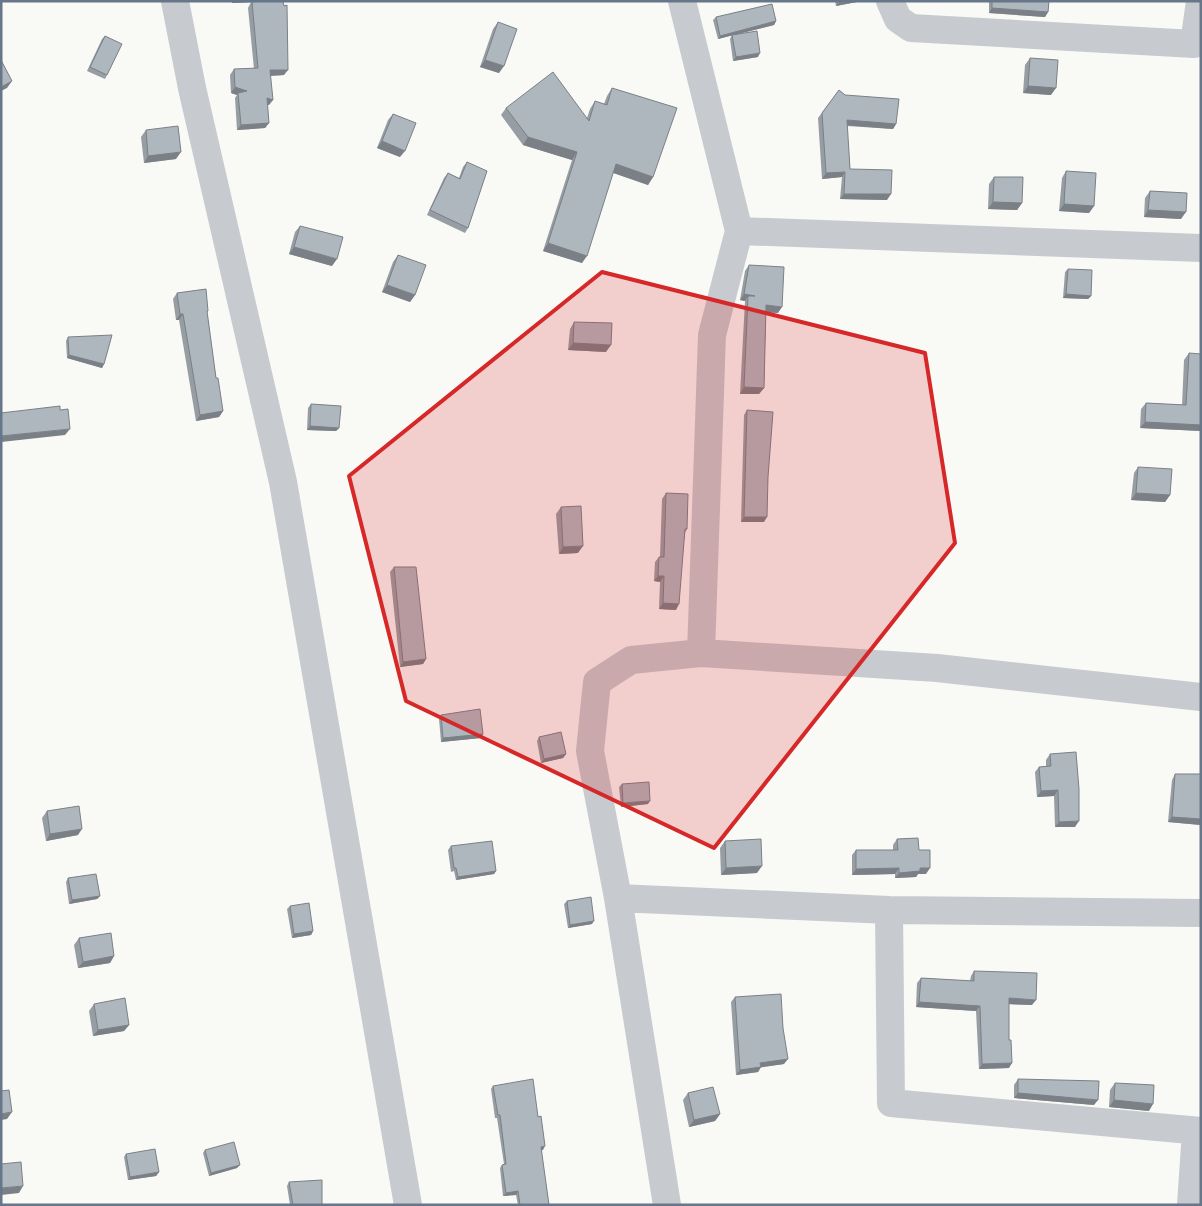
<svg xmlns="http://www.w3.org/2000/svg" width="1202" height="1206" font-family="Lato,sans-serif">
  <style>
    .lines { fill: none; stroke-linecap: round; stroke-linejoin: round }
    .minor { stroke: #c7cace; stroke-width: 28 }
    .wall { fill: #969da3 }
    .shaded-wall { fill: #7a8085 }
    .building { fill: #afb7be; stroke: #7a8085 }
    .marked { fill: #d62828; fill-opacity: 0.2; stroke: #d62828; stroke-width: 4; stroke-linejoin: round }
  </style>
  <rect width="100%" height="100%" fill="#f9f9f6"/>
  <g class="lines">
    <path class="minor" d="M175 1 192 88 283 482 408 1205
      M682 1 739 231 712 335 701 653
      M890 1 898 19 911 28 1194 44 1200 1
      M739 231 1201 248
      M618 898 889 910 1201 913
      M889 910 891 1103 1201 1131
      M667 1205 618 898 590 751 597 682 631 660 701 653 937 668 1201 697
      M1191 1205 1196 1131"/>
  </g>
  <path class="wall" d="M232 1H283L284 75 270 76 269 105 267 104 269 123 265 128 237 130 235 98 237 95 231 93 230 75 234 69H254L248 8 251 2 232 3Z
    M835 1H862L836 6Z
    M989 1H1049L1048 12 1045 17 989 13Z
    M716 17 776 21 774 25 734 35 758 57 733 61 730 39 732 35 718 39 713 20Z
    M498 22 499 73 480 67 493 29Z
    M105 36 107 75 105 79 87 71 102 39Z
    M1030 58 1051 95 1023 93 1025 65Z
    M612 88 653 177 648 185 613 173 582 263 543 251 572 160 523 145 501 115 506 108 587 118 590 109 595 101 604 104 607 96Z
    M839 90 845 95 896 124 893 129 847 126 850 169 887 200 840 199 842 177 822 179 818 118Z
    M393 114 400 157 377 148 388 120Z
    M146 130 176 159 144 163 141 137Z
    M467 162 468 228 465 233 427 215 444 178 448 173 459 178 463 167Z
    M1066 171 1094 206 1089 213 1059 211 1062 178Z
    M994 177 1022 203 1017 210 988 209 989 184Z
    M1150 191 1181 219 1144 217 1145 198Z
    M300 226 332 266 289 254 295 232Z
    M398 255 415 295 410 302 382 292 393 262Z
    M749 265 778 313 766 312 764 388 759 394H740L745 301 740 300 745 271Z
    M1068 269 1091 296 1088 299 1063 298 1065 272Z
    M177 293 208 311 207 312 216 378 223 411 219 417 196 421 179 320H176L173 299Z
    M574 322 606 352 568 350 570 329Z
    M68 337 104 364 102 368 67 358 66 341Z
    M1189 353 1201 431 1140 428 1141 409 1146 403 1182 405 1184 360Z
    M311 404 339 428 336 431 307 430 308 408Z
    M747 410 768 477 764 522H741L744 415Z
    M1138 467 1170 495 1165 502 1131 500 1134 473Z
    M666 493 687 529 685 533 676 610 659 609 660 582 654 581 655 562 659 557H660L662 499Z
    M561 507 578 553 559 554 556 514Z
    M394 567 426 659 423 664 400 667 390 572Z
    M441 715 483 734 481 738 441 742 439 719Z
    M539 737 566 754 563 758 541 763 537 741Z
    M1050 754 1075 827H1055L1054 796 1037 797 1035 772 1039 767 1046 766V760Z
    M1175 774 1201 825 1168 822 1172 780Z
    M622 784 648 804 621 807 619 787Z
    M47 811 78 835 46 841 42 818Z
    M897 839 919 850 926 874H918L916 877 895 878V874L852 875V855L856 850H893V845Z
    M725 841 757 873 721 875 720 848Z
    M451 846 496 871 494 874 456 880 454 871 451 872 448 850Z
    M68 878 100 896 97 899 69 904 66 882Z
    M567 901 592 924 568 928 564 904Z
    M290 906 313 931 311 935 292 938 287 909Z
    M79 938 114 956 110 963 78 968 74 945Z
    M974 971 1032 1005 1009 1004V1068L979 1069 976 1011 916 1007 917 983 921 978 970 981 971 976Z
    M735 997 784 1064 761 1067 758 1072 736 1075 731 1002Z
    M94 1004 129 1025 124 1031 93 1036 89 1011Z
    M1018 1079 1094 1105 1014 1098V1085Z
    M1115 1083 1149 1111 1109 1107 1110 1090Z
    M493 1086 543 1150H541L549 1205H518L516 1195 503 1196 500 1168 502 1165 504 1164 497 1118H495L491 1089Z
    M688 1093 720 1114 715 1121 689 1127 683 1100Z
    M205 1150 237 1168 209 1176 203 1153Z
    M126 1154 159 1172 156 1176 128 1180 124 1157Z
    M289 1182 322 1205H290L287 1186Z"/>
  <path class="shaded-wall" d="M233 1H259L258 2 232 3Z
    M846 1H862L836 6 838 3Z
    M992 8 1048 12 1045 17 989 13Z
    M776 21 774 25 718 39 720 36Z
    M760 53 758 57 733 61 736 57Z
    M485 60 504 66 499 73 480 67Z
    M270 70H288L284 75 266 76Z
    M12 81 7 88 1 91V87Z
    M1028 86 1056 88 1051 95 1023 93Z
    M235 87 247 91 238 93 237 95 231 93Z
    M267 98 273 100 269 105 263 103Z
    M847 120 896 124 893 129 843 125Z
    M269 123 265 128 237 130 241 125Z
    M528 137 577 152 572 160 523 145Z
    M382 141 405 151 400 157 377 148Z
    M181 152 176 159 144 163 148 156Z
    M616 164 653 177 648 185 611 172Z
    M845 172 842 177 822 179 826 173Z
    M844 194H891L887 200 840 199Z
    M993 202 1022 203 1017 210 988 209Z
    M1064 204 1094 206 1089 213 1059 211Z
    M1148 210 1186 212 1181 219 1144 217Z
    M548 243 587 256 582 263 543 251Z
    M294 247 337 259 332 266 289 254Z
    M387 285 415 295 410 302 382 292Z
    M744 294 755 296H748L745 301 740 300Z
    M1066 294 1091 296 1088 299 1063 298Z
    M766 305 782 307 778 313 762 312Z
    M180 314H183L179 320H176Z
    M573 343 611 345 606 352 568 350Z
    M69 355 104 364 102 368 67 358Z
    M744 387 764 388 759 394H740Z
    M223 411 219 417 196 421 200 415Z
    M1145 422 1201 425V431L1140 428Z
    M310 426 339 428 336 431 307 430Z
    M70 429 65 435 1 442V436Z
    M1136 493 1170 495 1165 502 1131 500Z
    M744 517H767L764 522H741Z
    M583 546 578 553 559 554 563 547Z
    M658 576H664L660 582 654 581Z
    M663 603 679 604 676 610 659 609Z
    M426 659 423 664 400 667 403 662Z
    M483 734 481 738 441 742 443 738Z
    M566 754 563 758 541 763 544 759Z
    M1058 790 1054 796 1037 797 1041 791Z
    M650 801 648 804 621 807 623 803Z
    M1172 817 1201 819V825L1168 822Z
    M1079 821 1075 827H1055L1059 822Z
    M82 829 78 835 46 841 50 834Z
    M762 866 757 873 721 875 726 868Z
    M899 868 895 874 852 875 856 869Z
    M920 868H930L926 874H918L916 877 895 878 899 873Z
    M496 871 494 874 456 880 458 877Z
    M100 896 97 899 69 904 72 900Z
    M594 921 592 924 568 928 570 925Z
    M313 931 311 935 292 938 294 934Z
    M114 956 110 963 78 968 83 962Z
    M1009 998 1036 1000 1032 1005 1005 1004Z
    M919 1002 980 1006 976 1011 916 1007Z
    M129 1025 124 1031 93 1036 98 1030Z
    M788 1059 784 1064 757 1068 760 1063Z
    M1012 1063 1009 1068 979 1069 982 1064Z
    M761 1067 758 1072 736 1075 740 1070Z
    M1018 1093 1098 1100 1094 1105 1014 1098Z
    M1114 1100 1153 1104 1149 1111 1109 1107Z
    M12 1112 7 1119 1 1120V1114Z
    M720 1114 715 1121 689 1127 694 1120Z
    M545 1146 543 1150 538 1151 541 1147Z
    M240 1165 237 1168 209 1176 211 1173Z
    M159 1172 156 1176 128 1180 130 1177Z
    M23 1186 19 1193 1 1195V1188Z
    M518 1191 516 1195 503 1196 506 1193Z"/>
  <path class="building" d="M260 1H283L284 6 287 5 288 70H270L273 100 267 98 269 123 241 125 238 93 247 91 235 87 234 69 258 68 252 2Z
    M992 1H1049L1048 12 992 8Z
    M772 4 776 21 720 36 716 17Z
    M498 22 517 29 504 66 485 60Z
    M757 31 760 53 736 57 732 35Z
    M105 36 122 44 107 75 90 67Z
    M1030 58 1058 60 1056 88 1028 86Z
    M1 60 12 81 1 87Z
    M553 72 589 121 595 101 607 105 612 88 677 108 653 177 616 164 587 256 548 243 577 152 528 137 506 108Z
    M839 90 845 95 899 99 896 124 847 120 850 169 892 170 891 194H844L845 172 826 173 822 113Z
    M393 114 416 123 405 151 382 141Z
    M178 126 181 152 148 156 146 130Z
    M467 162 487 171 468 228 430 210 448 173 460 179Z
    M1066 171 1096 173 1094 206 1064 204Z
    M994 177H1023L1022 203 993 202Z
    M1150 191 1187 193 1186 212 1148 210Z
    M300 226 343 237 337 259 294 247Z
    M398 255 426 265 415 295 387 285Z
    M749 265 784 267 782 307 766 305 764 388 744 387 748 296H755L744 294Z
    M1068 269 1092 270 1091 296 1066 294Z
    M206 289 208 311H207L216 378H218L223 411 200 415 183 314H180L177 293Z
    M574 322 612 323 611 345 573 343Z
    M112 335 104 364 69 355 68 337Z
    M1189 353 1201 354V425L1145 422 1146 403 1186 405Z
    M311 404 341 406 339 428 310 426Z
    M60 406V410L68 409 70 429 1 436V413Z
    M747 410 773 412 768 477 767 517H744Z
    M1138 467 1172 469 1170 495 1136 493Z
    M666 493 688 494 687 529H685L679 604 663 603 664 576H658L659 557H664Z
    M581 506 583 546 563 547 561 507Z
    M394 567H416L426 659 403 662Z
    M480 709 483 734 443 738 441 715Z
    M561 732 566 754 544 759 539 737Z
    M1076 752 1079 789V821L1059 822 1058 790 1041 791 1039 767 1051 766 1050 754Z
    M1175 774H1201V819L1172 817Z
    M649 782 650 801 623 803 622 784Z
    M79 806 82 829 50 834 47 811Z
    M918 838 919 850H930V868H920V871L899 873V868L856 869V850H898L897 839Z
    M761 839 762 866 726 868 725 841Z
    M492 841 496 871 458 877 456 868H454L451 846Z
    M96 874 100 896 72 900 68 878Z
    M591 897 594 921 570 925 567 901Z
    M309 903 313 931 294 934 290 906Z
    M111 933 114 956 83 962 79 938Z
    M974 971 1037 973 1036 1000 1009 998V1040H1011L1012 1063 982 1064 980 1006 919 1002 921 978 974 981Z
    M781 994 783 1028 788 1059 760 1063 761 1067 740 1070 735 997Z
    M125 998 129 1025 98 1030 94 1004Z
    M533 1079 538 1117 541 1116 545 1146 541 1147 549 1205H520L518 1191 506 1193 502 1165 506 1164 500 1115H498L493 1086Z
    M1018 1079 1099 1081 1098 1100 1018 1093Z
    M1115 1083 1154 1085 1153 1104 1114 1100Z
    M713 1087 720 1114 694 1120 688 1093Z
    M9 1090 12 1112 1 1114V1091Z
    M234 1142 240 1165 211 1173 205 1150Z
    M155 1149 159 1172 130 1177 126 1154Z
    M21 1162 23 1186 1 1188V1164Z
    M322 1180V1205H293L289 1182Z"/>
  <path class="marked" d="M602 272 925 353 955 543 714 848 406 701 349 476Z"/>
  <rect width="1202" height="1206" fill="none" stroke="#667789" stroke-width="5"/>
</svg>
